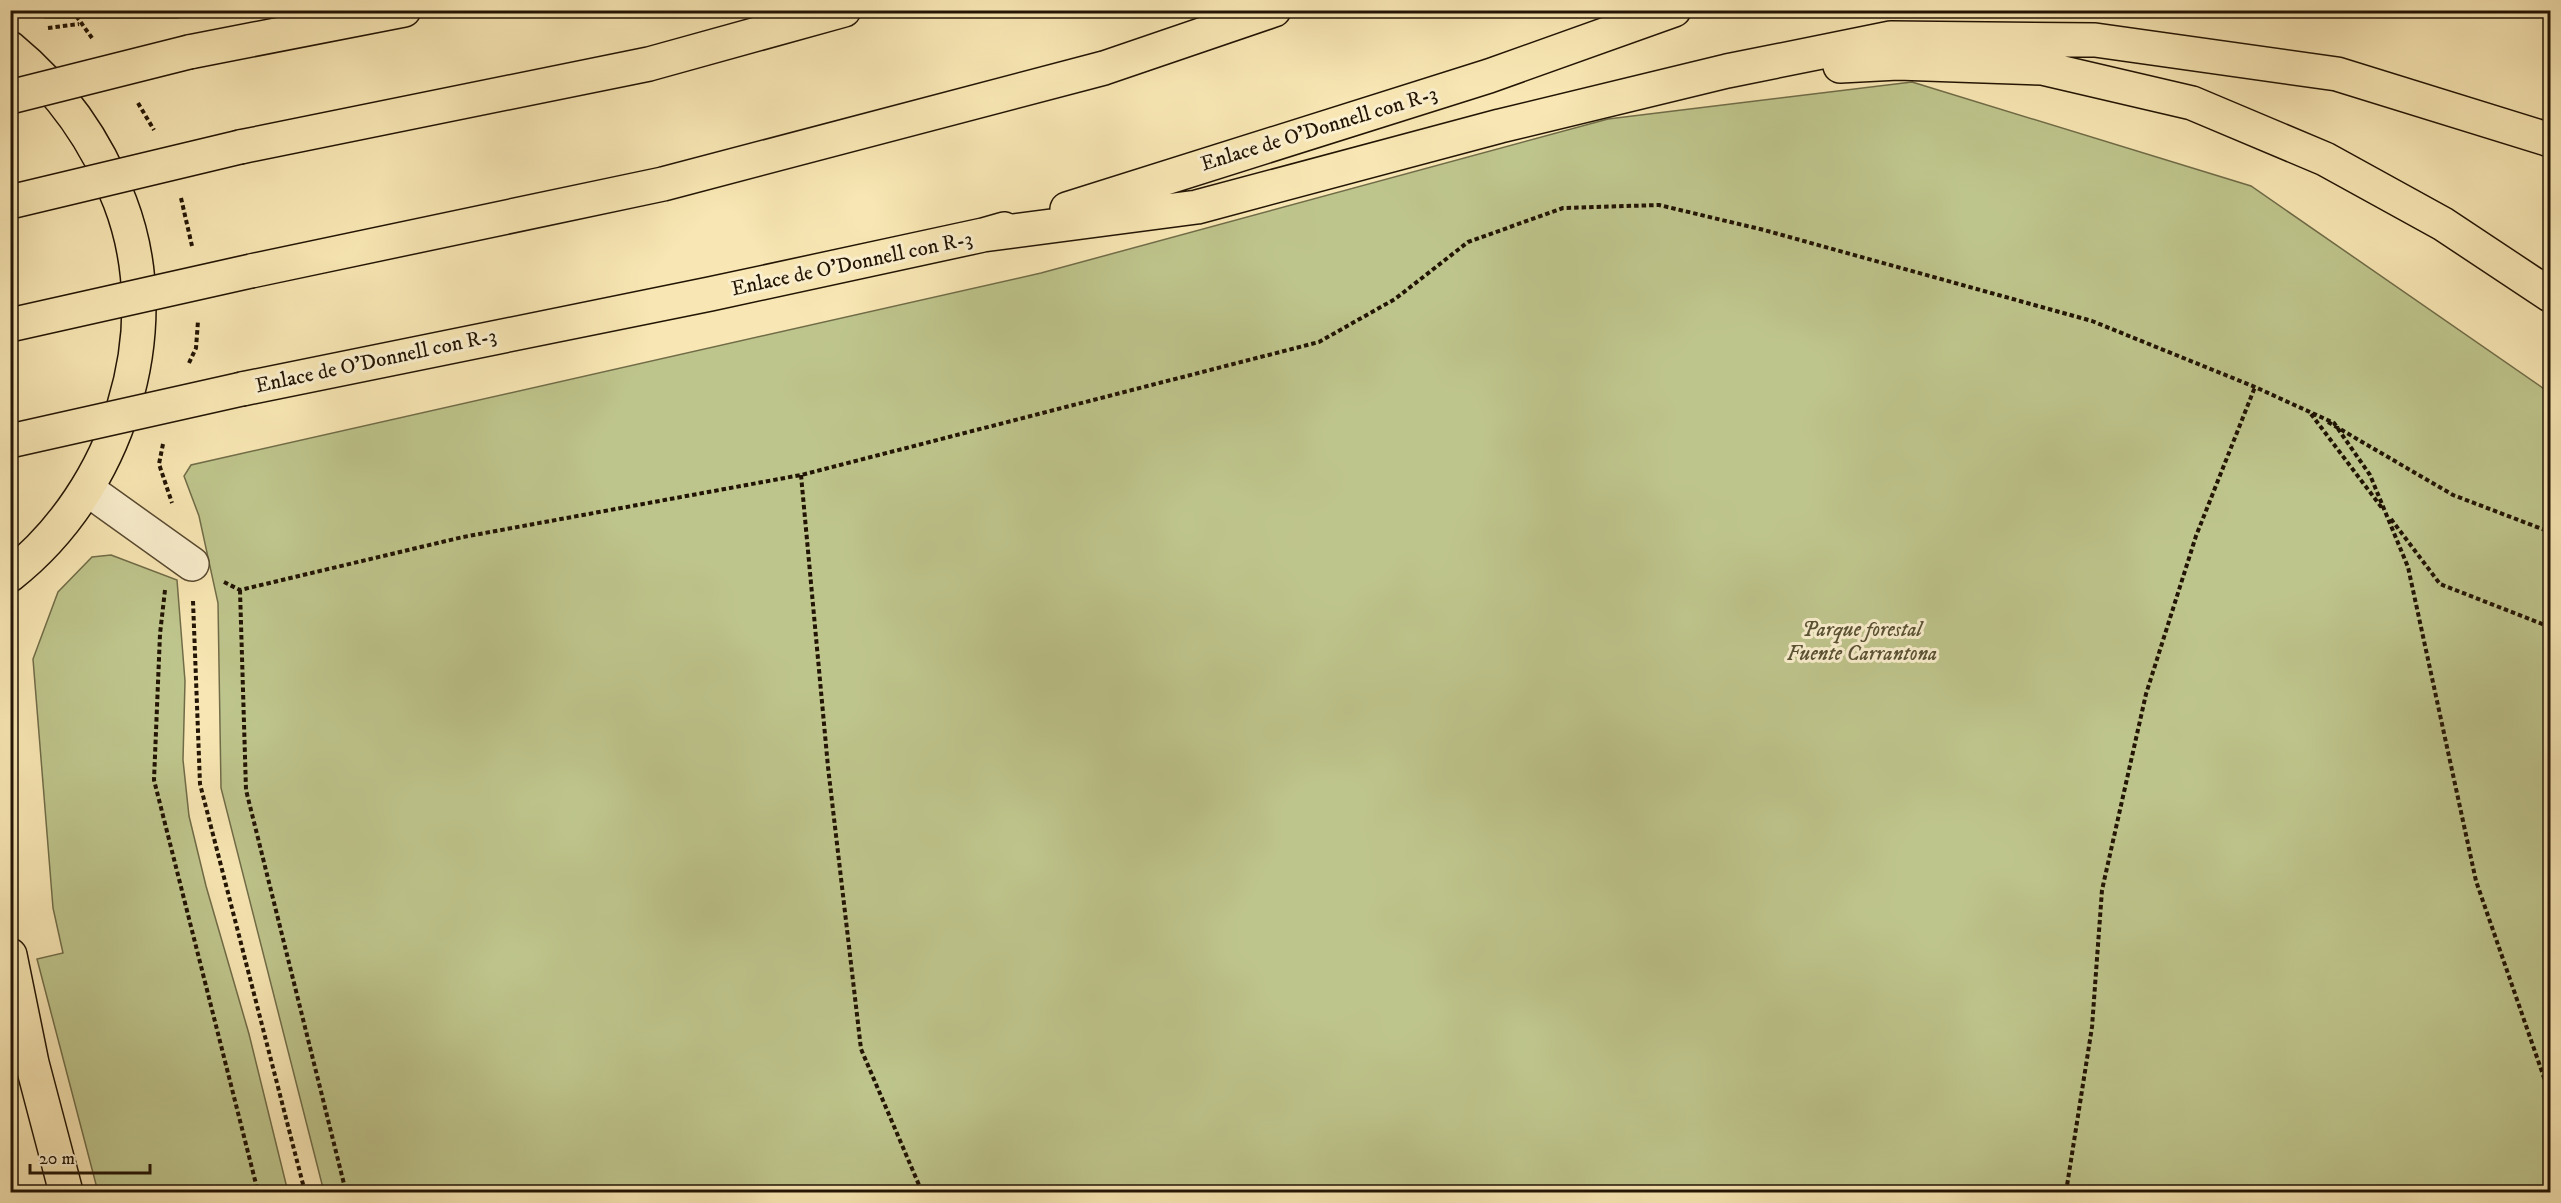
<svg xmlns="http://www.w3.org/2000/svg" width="2561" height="1203" font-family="'IM FELL DW Pica',serif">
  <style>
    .green { fill: #bec58c; stroke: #706c48; stroke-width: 1.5 }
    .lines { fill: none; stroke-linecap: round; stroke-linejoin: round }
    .minor-casing { stroke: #584930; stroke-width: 36 }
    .major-casing { stroke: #221404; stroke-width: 36 }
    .highway-casing { stroke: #221404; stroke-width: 36 }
    .path { stroke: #221404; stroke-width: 4; stroke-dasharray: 4.5 3; stroke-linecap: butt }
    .minor { stroke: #faefce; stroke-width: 33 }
    .major { stroke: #f8e7b4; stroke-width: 33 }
    .highway { stroke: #f8e7b4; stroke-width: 33 }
    .highway-bridge-casing { stroke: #221404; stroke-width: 36; stroke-linecap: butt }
    .highway-bridge { stroke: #f8e7b4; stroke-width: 33 }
    .labels { text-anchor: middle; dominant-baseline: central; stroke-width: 6; stroke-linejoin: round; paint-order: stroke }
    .street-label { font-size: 21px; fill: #221404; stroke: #faefce }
    .park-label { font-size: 21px; font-style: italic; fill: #595234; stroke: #faefce }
  </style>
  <rect width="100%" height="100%" fill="#f8e7b4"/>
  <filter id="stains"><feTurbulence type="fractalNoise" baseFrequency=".00333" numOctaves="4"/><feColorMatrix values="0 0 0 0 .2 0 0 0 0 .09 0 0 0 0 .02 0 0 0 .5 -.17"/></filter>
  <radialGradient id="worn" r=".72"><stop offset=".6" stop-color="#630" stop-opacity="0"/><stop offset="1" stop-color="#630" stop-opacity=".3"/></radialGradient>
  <path class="green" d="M36 11H212L177 18H45Z
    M1912 82 2251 186 2550 393V1192H324L221 788 218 603 199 516 184 476 191 465 1041 273 1608 119Z
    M111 555 177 580 185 681 183 760 189 816 206 886 249 1034 288 1192H98L37 959 63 953 53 908 33 659 58 592 92 557Z"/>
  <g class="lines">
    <defs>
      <path id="minor" d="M87 489 192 564"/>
      <path id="major" d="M10 48C61 90 97 141 120 202 170 332 117 491 10 575
        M10 955 32 1063 66 1192"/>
      <path id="highway" d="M189 52 404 10
        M1840 66 1898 63 2042 68 2192 103 2325 159 2443 224 2550 295
        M240 147 649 64 844 10
        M1067 209 1489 76 1674 10
        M983 235 1197 207 1500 126 1727 71 1891 38 2095 40 2337 74 2550 140
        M251 271 663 184 1104 68 1274 10
        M242 389 710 294 983 235 1004 229"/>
    </defs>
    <use href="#minor" class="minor-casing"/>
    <use href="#major" class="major-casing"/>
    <use href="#highway" class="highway-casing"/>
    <path class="path" d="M72 10 92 38
      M48 28 79 24
      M138 103 154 130
      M181 198 192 246
      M189 363 196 348 198 321
      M2311 414 2382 508
      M2328 422 2453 495 2550 532
      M163 444 159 464 172 503
      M801 475 828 767 861 1049 922 1192
      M2391 519 2440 584 2550 627
      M224 582 240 590 463 537 801 475 1319 342 1395 299 1468 242 1563 208 1659 205 1764 230 2092 321 2255 387 2334 423 2370 475 2408 567 2476 881 2550 1095
      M165 590 160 634 154 780 258 1192
      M240 590 246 790 346 1192
      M193 601 200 784 305 1192
      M2066 1192 2092 1027 2102 890 2146 694 2196 536 2255 387"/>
    <use href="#minor" class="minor"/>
    <use href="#major" class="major"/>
    <use href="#highway" class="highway"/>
    <defs>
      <path id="highway-bridge" d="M10 97 189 52
        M10 202 240 147
        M10 325 251 271
        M10 441 242 389"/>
    </defs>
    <use href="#highway-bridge" class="highway-bridge-casing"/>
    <use href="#highway-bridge" class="highway-bridge"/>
  </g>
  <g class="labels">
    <g class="street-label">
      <text transform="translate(1319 129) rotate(-17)">Enlace de O'Donnell con R-3</text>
      <text transform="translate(852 264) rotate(-12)">Enlace de O'Donnell con R-3</text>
      <text transform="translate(376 361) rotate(-12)">Enlace de O'Donnell con R-3</text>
    </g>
    <g class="park-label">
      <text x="1862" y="630">Parque forestal<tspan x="1862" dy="24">Fuente Carrantona</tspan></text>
    </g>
  </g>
  <rect width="2561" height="1203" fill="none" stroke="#f8e7b4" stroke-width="36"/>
  <rect x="12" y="12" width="2537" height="1179" fill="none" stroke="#221404" stroke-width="3"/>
  <rect x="18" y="18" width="2525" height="1167" fill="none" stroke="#221404" stroke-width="1.5"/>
  <path d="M30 1164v9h120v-9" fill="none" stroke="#221404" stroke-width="3"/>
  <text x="39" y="1164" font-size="18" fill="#221404" stroke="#faefce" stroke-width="4.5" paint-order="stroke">20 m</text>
  <rect width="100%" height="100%" filter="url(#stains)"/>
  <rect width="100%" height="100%" fill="url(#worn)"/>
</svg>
